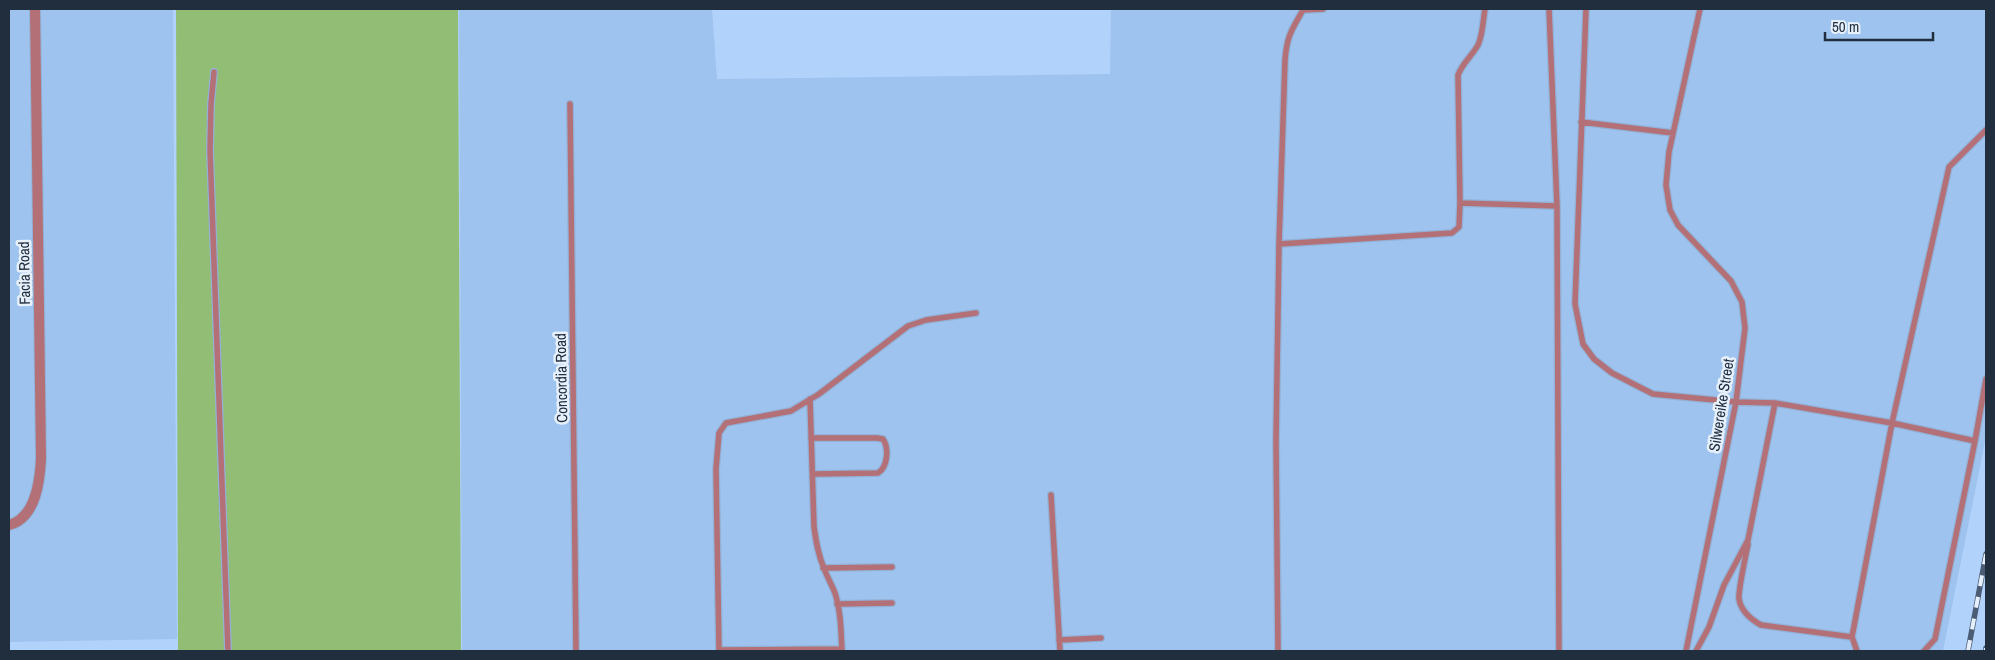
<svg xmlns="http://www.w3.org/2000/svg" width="1995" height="660" font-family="'Archivo Narrow',sans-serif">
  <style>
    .built { fill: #9ec3ef }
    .green { fill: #91bd74 }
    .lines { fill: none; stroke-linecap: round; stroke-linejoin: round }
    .service-casing { stroke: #94b1d5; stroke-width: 8 }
    .minor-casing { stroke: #94b1d5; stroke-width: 12 }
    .service { stroke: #b37077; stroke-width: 5.5 }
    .minor { stroke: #b37077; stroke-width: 10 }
    .rail-casing { stroke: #4a5d74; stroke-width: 5.5 }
    .rail { stroke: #e7f1fe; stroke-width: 4; stroke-dasharray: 11; stroke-linecap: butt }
    .labels { text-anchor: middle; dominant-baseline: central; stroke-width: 5; stroke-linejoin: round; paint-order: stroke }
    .street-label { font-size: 15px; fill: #212e3e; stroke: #e7f1fe }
  </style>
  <rect width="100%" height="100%" fill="#b1d2fb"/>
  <path class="built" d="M9 9H173L177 639 9 642Z
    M459 9H712L717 79 1110 74 1111 9H1986V437L1943 651H462Z"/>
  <path class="green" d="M176 9H458L461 651H178Z"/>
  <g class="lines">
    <defs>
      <path id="service" d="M1549 9 1557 206 1559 651
        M1586 9 1575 304 1583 344 1594 359 1612 373 1653 394 1736 402 1775 403 1892 423 1949 167 1986 130
        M214 72 211 104 210 150 228 651
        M570 104 576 651
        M1581 122 1673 133
        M1460 203 1557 206
        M1279 244 1452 233 1459 227 1460 203 1458 75C1463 62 1472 56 1478 45 1483 34 1483 20 1485 9
        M810 399 814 527C816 541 818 555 824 568 827 577 832 585 835 593 841 612 841 632 842 651
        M811 438H877L883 439C889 448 888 467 878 473L813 474
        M1975 441 1986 379
        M1051 495 1060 651
        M1748 544C1746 555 1738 590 1739 599 1741 611 1752 620 1761 625L1852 637 1857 651
        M823 568 892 567
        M837 604 892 603
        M1852 637 1892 423 1975 441 1935 639 1924 651
        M1059 640 1101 638
        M719 650 842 649
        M719 651 716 469 719 433 726 423 791 411 819 394 908 326 926 320 976 313
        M1278 651 1276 442 1279 244 1285 60C1287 36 1291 31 1303 10L1323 9
        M1686 651 1736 402 1745 328 1742 302 1731 281 1678 225 1670 210 1666 185 1669 152 1700 9
        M1696 651 1709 627 1724 585 1748 540 1775 403"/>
      <path id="minor" d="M9 525C36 518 40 481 41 458L35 9"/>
    </defs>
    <use href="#service" class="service-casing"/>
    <use href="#minor" class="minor-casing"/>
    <use href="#service" class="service"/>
    <use href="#minor" class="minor"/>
    <defs>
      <path id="rail" d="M1968 651 1986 554
        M1986 651V648"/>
    </defs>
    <use href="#rail" class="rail-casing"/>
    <use href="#rail" class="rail"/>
  </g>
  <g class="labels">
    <g class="street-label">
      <text transform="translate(24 273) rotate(-91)">Facia Road</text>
      <text transform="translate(561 378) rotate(-91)">Concordia Road</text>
      <text transform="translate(1721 405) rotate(-81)">Silwereike Street</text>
    </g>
  </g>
  <rect width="1995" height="660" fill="none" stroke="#212e3e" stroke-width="20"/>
  <path d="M1825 32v8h108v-8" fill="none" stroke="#212e3e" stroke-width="2.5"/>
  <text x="1832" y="32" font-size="15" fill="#212e3e" stroke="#e7f1fe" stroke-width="4" paint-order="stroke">50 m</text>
</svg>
